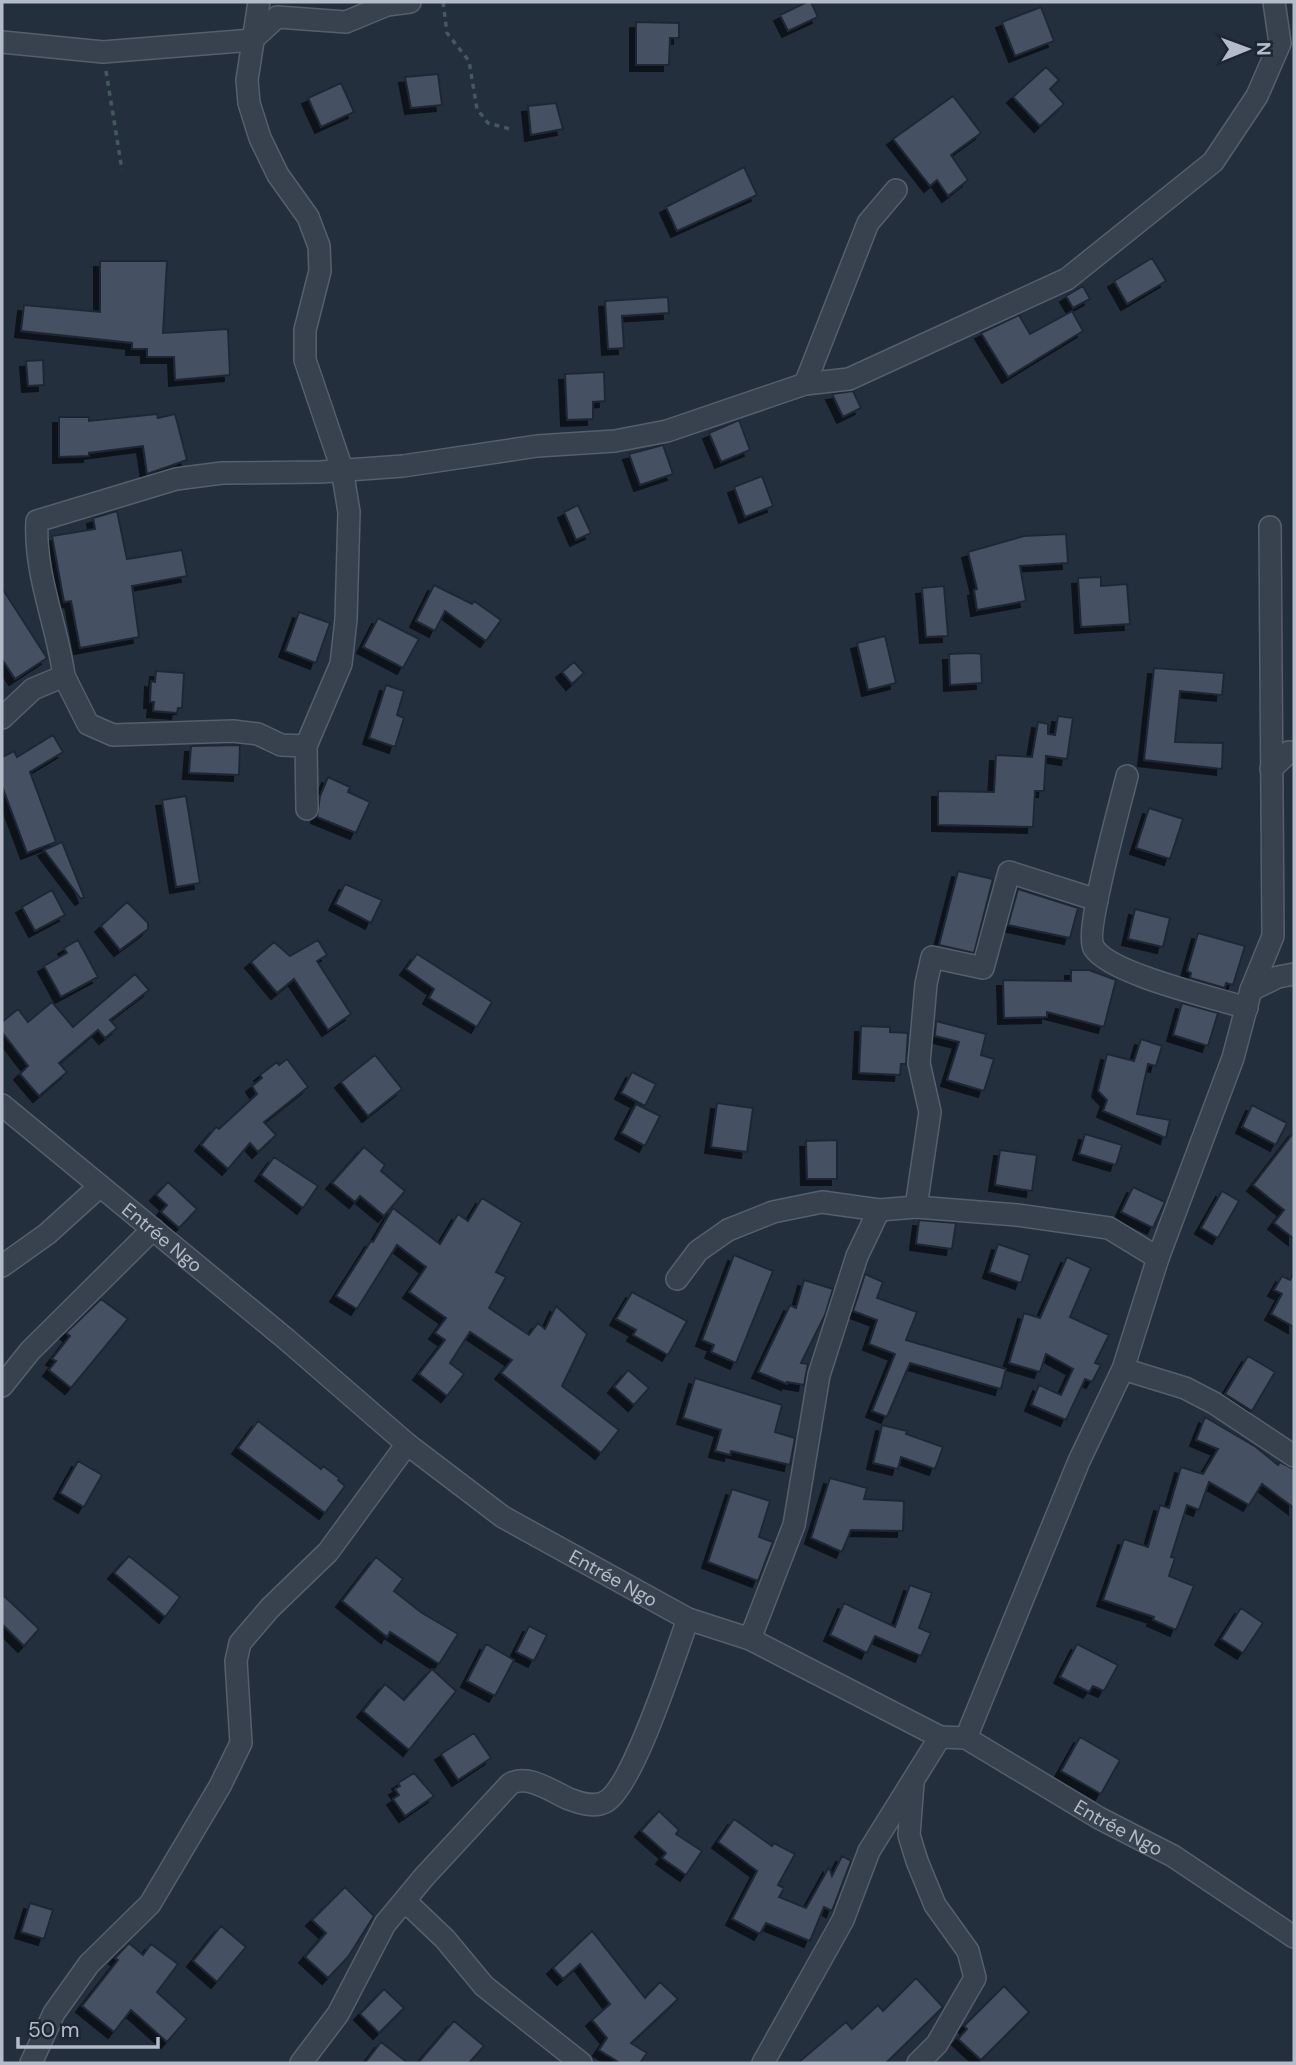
<svg xmlns="http://www.w3.org/2000/svg" width="1296" height="2065" font-family="'DM Sans',sans-serif">
  <style>
    .building { fill: #455162; stroke: #1f2835; stroke-width: 2; filter: url(#shadow) }
    .lines { fill: none; stroke-linecap: round; stroke-linejoin: round }
    .minor-casing { stroke: #565f6c; stroke-width: 24 }
    .path { stroke: #44595c; stroke-width: 3.5; stroke-dasharray: 5 5; stroke-linecap: butt }
    .minor { stroke: #38414e; stroke-width: 21 }
    .labels { text-anchor: middle; dominant-baseline: central; stroke-width: 6; stroke-linejoin: round; paint-order: stroke }
    .street-label { font-size: 19px; fill: #b4bcc9; stroke: #1d2633 }
  </style>
  <defs>
    <filter id="shadow"><feDropShadow dx="-6" dy="6" stdDeviation="0" flood-color="#0009"/></filter>
  </defs>
  <rect width="100%" height="100%" fill="#242f3e"/>
  <path class="building" d="M807 2H811L818 17 788 31 780 15Z
    M1041 7 1054 41 1015 56 1002 22Z
    M636 22 679 23V38H670L669 65H636Z
    M1046 67 1059 80 1050 89 1064 104 1040 126 1013 97Z
    M438 74 442 105 411 108 405 77Z
    M341 83 354 112 321 127 308 98Z
    M953 96 981 133 951 155 968 180 948 196 937 180 930 186 893 139Z
    M556 103 563 129 531 135 528 106Z
    M744 167 757 195 677 231 666 207Z
    M1152 258 1166 281 1127 304 1114 281Z
    M100 261H167L163 333 228 329 230 375 175 380 174 357H147V349H132V343L21 331 24 305 100 312Z
    M1083 286 1090 299 1073 308 1066 296Z
    M668 297 669 313 622 316 624 348 608 349 605 301Z
    M1072 311 1083 331 1008 377 981 333 1019 315 1030 334Z
    M43 360 44 385 28 386 26 361Z
    M604 372 605 401 593 402V419L567 420 565 374Z
    M853 391 861 408 843 417 832 394Z
    M157 414 158 418 175 414 187 460 147 474 143 446 89 453V456L59 457V417H89V421Z
    M739 420 750 450 721 462 709 433Z
    M663 445 673 474 640 485 629 454Z
    M762 476 773 506 745 517 734 487Z
    M578 505 591 533 576 540 564 512Z
    M117 511 127 559 182 550 187 576 132 586 139 637 80 648 71 601 64 602 52 536 95 529 93 518Z
    M1066 534 1068 563 1020 566 1026 601 977 610 974 590 977 589 968 552 1024 536Z
    M1101 577V586L1127 584 1130 624 1081 627 1078 578Z
    M434 585 472 604 474 601 501 620 486 641 445 611 435 631 416 621Z
    M944 586 948 636 926 637 922 588Z
    M2 588 47 658 15 679 2 659Z
    M299 612 330 623 316 663 285 651Z
    M378 618 419 639 403 668 363 647Z
    M885 636 896 683 868 690 857 643Z
    M974 653 981 654 982 683 950 685 949 654Z
    M574 662 584 673 572 684 562 672Z
    M1154 668 1224 673 1222 695 1180 691 1175 742 1223 743 1222 769 1144 760Z
    M156 671 184 673 182 708H178L177 713 153 711 154 702H150L151 681 155 682Z
    M386 685 404 691 397 715 404 718 395 747 369 738Z
    M1058 716 1073 718 1067 759 1046 756 1044 791H1035L1033 827 938 825V791L994 792 996 755 1032 757 1038 722 1048 724V734L1055 735Z
    M53 735 63 752 30 772 56 842 27 853 2 786V757L14 751 17 757Z
    M240 745 239 775 189 773 191 746Z
    M328 777 350 787 348 792 370 802 356 833 317 817 320 796Z
    M186 796 200 883 176 887 162 800Z
    M1149 808 1183 819 1170 859 1136 848Z
    M62 842 84 897 81 899 44 850Z
    M958 871 993 879 974 953 939 945Z
    M345 884 382 900 371 923 335 904Z
    M1018 889 1078 908 1070 938 1008 925Z
    M52 890 65 915 35 931 22 907Z
    M127 902 148 923V929L120 950 101 926Z
    M1135 909 1170 918 1163 947 1128 939Z
    M1198 933 1245 946 1233 985 1226 983 1225 988 1190 978 1191 973 1187 971Z
    M78 940 98 977 61 997 44 966 67 953 64 948Z
    M318 940 327 955 317 961 351 1014 328 1030 294 979 277 993 251 962 274 942 290 956Z
    M417 954 492 1002 477 1027 429 998 434 989 406 969Z
    M1071 970H1089L1116 980 1104 1027 1047 1012V1017L1004 1018 1003 980 1071 981Z
    M135 974 149 990 110 1020 117 1028 105 1038 98 1030 59 1063 67 1072 39 1096 20 1074 28 1066 2 1032V1022L18 1009 28 1022 52 1002 73 1027Z
    M1182 1003 1218 1013 1208 1046 1173 1035Z
    M936 1021 986 1034 981 1055 994 1059 984 1091 947 1080 959 1042 935 1036Z
    M861 1026 890 1027V1032L908 1033 906 1064H901L900 1075 859 1073Z
    M1141 1039 1162 1046 1156 1066 1148 1064 1137 1114 1170 1120 1166 1138 1103 1111 1107 1100 1098 1091 1107 1054 1134 1061Z
    M375 1055 402 1089 368 1116 341 1082Z
    M287 1059 308 1087 264 1122 276 1135 258 1152 250 1143 228 1169 201 1145 216 1127 219 1129 257 1094 252 1086 262 1078 260 1075 277 1062 279 1065Z
    M632 1072 656 1084 645 1106 621 1093Z
    M717 1103 753 1108 747 1152 711 1147Z
    M636 1104 660 1116 645 1146 621 1133Z
    M1252 1105 1287 1123 1276 1145 1242 1127Z
    M1294 1132V1239L1274 1223 1284 1210 1253 1185Z
    M1085 1134 1122 1145 1116 1165 1079 1154Z
    M837 1140V1179H807L806 1141Z
    M364 1147 385 1165 381 1171 405 1191 384 1216 360 1196 355 1202 332 1183Z
    M1000 1150 1037 1155 1032 1191 995 1185Z
    M274 1157 318 1186 303 1208 261 1175Z
    M168 1182 197 1209 179 1228 161 1212 167 1205 156 1195Z
    M1133 1187 1165 1202 1153 1228 1121 1212Z
    M1222 1191 1239 1201 1218 1238 1201 1228Z
    M482 1198 522 1223 496 1272 506 1277 489 1308 529 1335 538 1323 545 1329 556 1306 587 1334 562 1386 619 1430 601 1453 501 1373 512 1360 470 1332 450 1363 464 1374 447 1396 419 1374 445 1340 435 1333 446 1318 409 1292 426 1267 397 1245 357 1309 336 1296 371 1241 373 1242 393 1208 440 1244 458 1214 468 1221Z
    M919 1220 956 1223 952 1249 916 1244Z
    M998 1244 1030 1255 1021 1283 989 1272Z
    M734 1255 773 1271 736 1363 711 1352 714 1345 702 1340Z
    M1067 1257 1091 1268 1070 1317 1109 1335 1095 1363 1101 1365 1092 1382 1085 1379 1066 1420 1031 1405 1039 1385 1061 1395 1073 1369 1046 1354 1040 1372 1009 1363 1024 1313 1040 1318Z
    M1294 1272V1327L1271 1314 1282 1294 1274 1290 1282 1276 1290 1280Z
    M865 1274 883 1282 877 1298 917 1312 906 1340 1006 1369 1001 1389 910 1363 887 1417 872 1411 895 1354 869 1344 877 1320 853 1311Z
    M804 1280 833 1289 825 1315 801 1363 808 1364 804 1385 787 1382V1384L758 1372 790 1305 796 1308Z
    M632 1292 687 1321 668 1355 633 1335 636 1330 616 1319Z
    M101 1299 128 1319 71 1388 49 1370 56 1361 52 1359 70 1336 66 1333Z
    M1248 1356 1275 1372 1252 1411 1225 1394Z
    M628 1370 649 1388 634 1405 614 1387Z
    M695 1378 782 1405 775 1432 795 1438 790 1465 731 1451 730 1455 715 1451 721 1430 683 1418Z
    M1205 1417 1256 1447 1278 1465 1280 1462 1294 1469V1508L1262 1484 1249 1505 1209 1482 1199 1510 1187 1505 1171 1557 1175 1558 1169 1576 1194 1586 1176 1630 1153 1620 1154 1617 1103 1600 1124 1539 1148 1547 1160 1505 1169 1508 1181 1467 1203 1474 1218 1449 1196 1440Z
    M258 1421 321 1469 323 1466 339 1478 338 1480 345 1486 325 1513 238 1448Z
    M882 1425 907 1431 906 1434 943 1447 935 1469 901 1457 898 1469 873 1463Z
    M78 1461 102 1475 84 1507 60 1493Z
    M830 1478 867 1488 864 1499 904 1501 903 1531 851 1530 842 1552 811 1538Z
    M732 1489 770 1501 759 1537 773 1542 758 1581 708 1562Z
    M129 1556 180 1597 165 1617 114 1573Z
    M376 1557 403 1579 394 1591 422 1613 458 1634 439 1664 390 1632 387 1637 342 1601Z
    M910 1585 932 1593 919 1628 931 1633 921 1656 875 1636 867 1653 830 1635 844 1603 895 1627Z
    M2 1594 39 1629 24 1646 2 1624Z
    M1241 1608 1263 1623 1243 1653 1221 1639Z
    M529 1626 547 1635 534 1661 516 1652Z
    M486 1644 514 1660 495 1696 467 1681Z
    M1077 1644 1118 1665 1104 1691 1093 1686 1089 1692 1060 1677Z
    M432 1669 456 1691 409 1750 363 1711 385 1684 404 1700Z
    M474 1733 491 1758 458 1780 441 1754Z
    M1080 1737 1120 1760 1101 1794 1061 1771Z
    M414 1773 434 1796 405 1816 393 1799 399 1795 395 1789 400 1786 398 1783Z
    M659 1811 679 1830 676 1834 702 1851 686 1875 662 1858 666 1853 641 1831Z
    M734 1819 772 1846 774 1843 795 1854 778 1885 784 1888 779 1897 806 1908 829 1867 832 1876 842 1856 851 1861 832 1911 824 1907 810 1941 766 1923 760 1934 732 1919 757 1871 718 1842Z
    M345 1887 374 1916 348 1957 328 1978 305 1957 326 1933 312 1920Z
    M30 1903 53 1910 44 1939 21 1932Z
    M221 1926 246 1947 217 1982 193 1961Z
    M592 1931 645 1998 660 1982 678 1999 631 2043 647 2053 640 2063H620L599 2050 607 2038 592 2020 610 2004 580 1964 563 1979 553 1968Z
    M129 1943 143 1955 151 1944 178 1964 157 1992 187 2019 167 2042 131 2010 114 2032 82 2006 118 1960 115 1958Z
    M916 1978 943 2007 886 2063H798L846 2022 852 2029 878 2005 883 2011Z
    M1004 1986 1029 2012 981 2060 958 2039 967 2029 964 2026Z
    M384 1989 404 2008 379 2033 360 2014Z
    M454 2021 484 2046 469 2063H418Z
    M381 2042 408 2063H365Z"/>
  <g class="lines">
    <defs>
      <g id="minor">
        <path d="M259 2 247 80 249 103 260 138 278 175 308 217 319 246 320 271 305 330V360L342 469 349 512 346 619 341 664 306 746 307 809"/>
        <path d="M2 42 103 52 252 40 277 17 346 22 387 5 410 2"/>
        <path d="M805 384 868 223 896 190"/>
        <path d="M64 676 88 724 113 735 233 731 258 734 281 745 306 746"/>
        <path d="M2 718 33 689 64 676C57 624 34 574 37 521L176 479 222 473 320 472 403 466 537 446 615 441 667 431 805 384 849 379 1067 279 1213 162 1257 96 1280 43 1274 2"/>
        <path d="M1271 769 1289 752 1294 753"/>
        <path d="M1127 776C1121 802 1084 932 1094 948 1110 974 1215 998 1247 1008"/>
        <path d="M1251 990 1278 977 1294 974"/>
        <path id="s1" d="M2 1105 286 1339 407 1444 503 1517 688 1619 750 1639 940 1737 966 1738 1099 1818 1173 1856 1294 1937"/>
        <path d="M916 1207 930 1112 919 1063 926 984 932 957 983 968 1009 872 1097 900"/>
        <path d="M2 1266 47 1234 100 1186"/>
        <path d="M677 1279 698 1251 728 1230 773 1212 822 1202 879 1210 916 1207 1017 1215 1109 1228 1158 1258"/>
        <path d="M1123 1369 1185 1388 1214 1403 1294 1456"/>
        <path d="M2 1386 30 1351 153 1229"/>
        <path d="M750 1639 794 1525 819 1375 857 1256 879 1210"/>
        <path d="M966 1738 1079 1461 1123 1369 1158 1258 1233 1058 1251 990 1273 936 1270 527"/>
        <path d="M913 1783 909 1835 917 1861 935 1905 968 1951 975 1978 937 2044 918 2063"/>
        <path d="M405 1901 445 1939 484 1986 581 2063"/>
        <path d="M31 2063 54 2013 89 1964 150 1904 220 1786 241 1743 236 1661 240 1643 270 1608 328 1552 407 1444"/>
        <path d="M301 2063 338 2014 385 1924 424 1877 510 1784C527 1773 553 1792 569 1799 580 1803 594 1808 605 1802 633 1788 675 1654 688 1619"/>
        <path d="M763 2063 843 1920 869 1851 940 1737"/>
      </g>
    </defs>
    <use href="#minor" class="minor-casing"/>
    <path class="path" d="M443 2 447 33 469 61 477 109 488 123 510 129
      M106 71 122 170"/>
    <use href="#minor" class="minor"/>
  </g>
  <g class="labels">
    <g class="street-label">
      <text stroke="none"><textPath href="#s1" startOffset="208">Entrée Ngo</textPath></text>
      <text stroke="none"><textPath href="#s1" startOffset="775">Entrée Ngo</textPath></text>
      <text stroke="none"><textPath href="#s1" startOffset="1342">Entrée Ngo</textPath></text>
    </g>
  </g>
  <rect width="1296" height="2065" fill="none" stroke="#b4bcc9" stroke-width="7"/>
  <g transform="translate(1247 49) rotate(89)" stroke="#1d2633" stroke-width="5" paint-order="stroke">
  <path d="M0-5L12 26L0 18L-12 26Z" fill="#b4bcc9"/>
  <text y="-10" font-size="19" font-weight="bold" text-anchor="middle" fill="#b4bcc9">N</text>
  </g>
  <path d="M18 2037v10h140v-10" fill="none" stroke="#b4bcc9" stroke-width="3.5"/>
  <text x="28" y="2037" font-size="21" fill="#b4bcc9" stroke="#1d2633" stroke-width="5" paint-order="stroke">50 m</text>
</svg>
